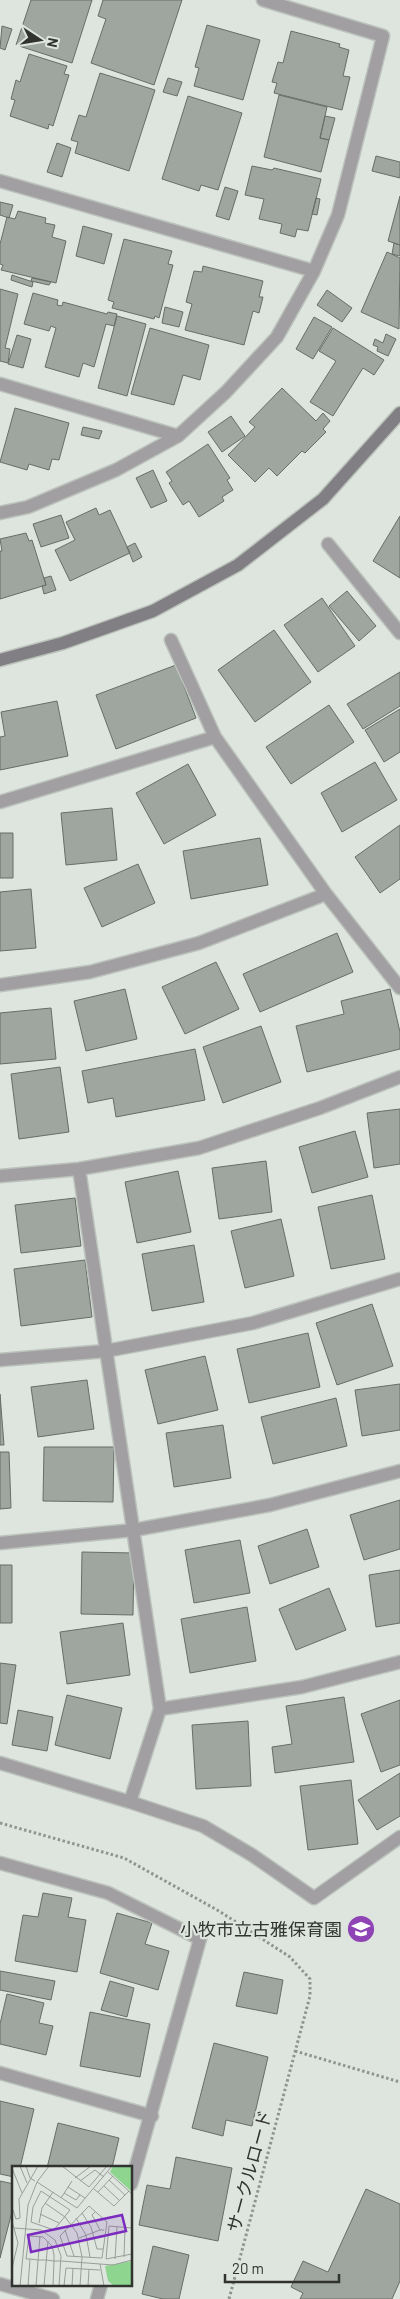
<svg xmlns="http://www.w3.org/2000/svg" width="400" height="2299" font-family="Barlow,'Noto Sans JP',sans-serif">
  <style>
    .building { fill: #9fa59f; stroke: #676d67 }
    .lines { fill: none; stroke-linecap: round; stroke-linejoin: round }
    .street-casing { stroke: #bbc1bb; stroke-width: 15 }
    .secondary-casing { stroke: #bbc1bb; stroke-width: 15 }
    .path { stroke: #8f948f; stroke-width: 3; stroke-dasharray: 2.5 2.5; stroke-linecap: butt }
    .street { stroke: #a19fa2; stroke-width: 12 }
    .secondary { stroke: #817f83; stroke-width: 12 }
    .labels { text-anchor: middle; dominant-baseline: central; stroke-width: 4.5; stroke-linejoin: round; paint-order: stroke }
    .poi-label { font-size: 18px; fill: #313331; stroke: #dee5de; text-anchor: end }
    .street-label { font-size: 18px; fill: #313331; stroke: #dee5de }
    .inset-road { fill: none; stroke: #999e99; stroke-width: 1 }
    .view { fill: #7b2cbf; fill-opacity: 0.15; stroke: #7b2cbf; stroke-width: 2.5 }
    .inset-edge { fill: none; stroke: #313331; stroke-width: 2.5 }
  </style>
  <rect width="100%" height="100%" fill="#dee5de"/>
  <path class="building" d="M31 0H92L72 63 16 45Z
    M103 0H182L154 85 91 63 106 19 98 16Z
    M207 25 260 40 243 100 194 86 199 68 195 67Z
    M2 26 12 29 5 50 0 48Z
    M291 31 340 44 339 47 349 50 343 76 350 77 342 110 274 93 277 83 272 82 278 62 283 63Z
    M29 54 67 66 64 74 69 75 53 126 49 124 48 129 10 116 15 100 11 99 16 80 20 82Z
    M100 73 155 90 129 171 75 153 78 142 71 140 79 115 86 117Z
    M168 78 182 82 177 96 163 92Z
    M279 95 327 107 320 138 329 140 321 172 264 157Z
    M188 96 242 113 218 190 201 185 199 191 162 179Z
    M325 116 335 118 329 140 320 138Z
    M57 143 71 148 62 177 47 172Z
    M376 156 400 162V178L372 171Z
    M252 166 272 170 274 168 321 179 308 231 297 229 295 237 280 233 282 224 259 219 264 199 245 195Z
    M225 187 238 191 229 220 216 216Z
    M400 196V245L388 241Z
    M316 198 320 199 317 215 312 214Z
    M0 202 13 205 9 218 0 215Z
    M18 211 46 218 45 223 55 225 52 237 66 241 56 283 1 270 3 265 0 264V244L7 217 15 219Z
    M83 226 112 234 104 264 76 256Z
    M124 239 172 251 168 264 173 265 159 318 155 316 154 319 112 308 114 302 108 300Z
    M394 243 400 245V256L392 254Z
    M387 252 400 258 399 329 361 312Z
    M203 266 263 281 259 297H263L259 313 253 311 244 345 185 330 192 304 186 302 194 271 202 272Z
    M12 275 33 282 32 287 11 280Z
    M32 278 51 282 49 285 31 281Z
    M0 289 18 294 5 348 10 349 8 363 0 361Z
    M327 290 352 308 342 322 317 305Z
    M33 293 58 300 57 305 62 306 63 302 107 314 108 312 117 314 114 326 106 324 94 367 83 363 79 377 45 367 56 328 51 326 49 331 24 324Z
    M165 307 183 312 179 327 162 323Z
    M117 316 146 324 127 396 98 388Z
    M314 317 332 327 313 359 296 349Z
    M150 328 209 345 200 380 183 375 174 405 131 394Z
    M333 328 384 360 374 375 363 368 333 416 310 402 336 361 319 351Z
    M386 334 396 339 388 356 377 351 378 347 373 345 375 339 383 343Z
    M17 335 31 339 23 368 8 364Z
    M282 388 316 421 323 413 330 421 323 429 326 432 305 453 302 451 277 476 269 468 255 482 228 455 255 427 249 422Z
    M15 408 69 423 59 460 52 459 49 470 29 464 27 470 0 462Z
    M231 416 245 436 222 452 208 432Z
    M83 427 102 431 99 439 81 435Z
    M208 444 230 478 227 480 233 490 222 497 224 501 199 517 189 501 183 505 169 483 172 481 166 472Z
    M153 470 167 501 151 508 136 478Z
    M96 508 99 515 110 510 130 553 70 581 55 550 75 540 66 522Z
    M61 515 69 538 41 547 33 524Z
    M400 516V578L373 561Z
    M26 533 29 541 32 540 46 585 0 599V551H2L0 539Z
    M135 543 142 557 133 562 127 547Z
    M51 576 56 590 44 594 42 586 46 585 44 578Z
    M347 591 376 626 359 641 329 606Z
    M322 598 355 646 318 672 284 625Z
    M274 630 311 682 255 722 218 670Z
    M176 665 196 718 116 749 96 695Z
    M400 672V706L363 729 347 704Z
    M57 701 68 756 0 770V737L5 736 1 712Z
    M329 705 354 742 291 784 266 747Z
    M400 709V752L384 762 365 730Z
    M375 762 397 800 342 832 321 793Z
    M188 764 216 815 164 844 136 793Z
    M112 808 117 860 66 865 61 813Z
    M400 825V879L380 893 355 857Z
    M0 833H13V878H0Z
    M260 838 268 885 191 899 183 851Z
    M138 864 155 903 102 927 84 888Z
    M31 889 36 948 0 951V892Z
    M337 933 353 972 260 1012 243 974Z
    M216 962 239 1009 185 1034 162 987Z
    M125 989 137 1039 86 1051 74 1001Z
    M390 989 400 1032V1049L307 1072 296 1026 344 1014 341 1001Z
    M51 1008 56 1059 0 1064V1013Z
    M261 1026 281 1082 223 1103 203 1047Z
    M195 1049 205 1100 116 1117 113 1098 88 1103 82 1071Z
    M60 1067 69 1132 19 1139 11 1074Z
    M400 1109V1164L374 1168 367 1113Z
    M355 1131 368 1177 312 1193 299 1147Z
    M266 1161 272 1212 219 1219 212 1168Z
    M178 1171 191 1232 137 1243 125 1182Z
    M372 1195 385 1259 331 1269 318 1207Z
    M75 1198 81 1246 21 1253 15 1205Z
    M281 1219 294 1276 245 1288 231 1231Z
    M194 1245 204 1302 152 1311 142 1254Z
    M85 1260 92 1317 21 1326 14 1269Z
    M372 1304 393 1366 337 1385 316 1323Z
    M308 1333 320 1387 249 1403 237 1349Z
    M205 1356 218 1410 158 1424 145 1370Z
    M87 1380 94 1429 38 1437 31 1387Z
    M400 1384V1430L362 1436 355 1390Z
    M0 1394 4 1445H0Z
    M336 1398 347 1446 273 1464 261 1417Z
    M223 1425 231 1478 174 1487 166 1433Z
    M44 1447H114L113 1502 43 1501Z
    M0 1452H9L11 1508 0 1509Z
    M400 1500V1549L364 1560 350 1515Z
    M307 1529 319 1567 270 1584 258 1546Z
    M240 1540 250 1593 194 1603 185 1550Z
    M82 1552 134 1553 133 1615 81 1614Z
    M0 1565H12V1623H0Z
    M400 1570V1623L376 1627 369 1575Z
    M329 1588 346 1630 296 1650 279 1609Z
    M247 1607 256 1661 190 1673 181 1619Z
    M123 1623 130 1675 67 1684 60 1632Z
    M0 1663 16 1665 7 1724 0 1723Z
    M67 1695 122 1708 110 1759 55 1745Z
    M344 1697 354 1762 275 1773 272 1747 292 1744 286 1706Z
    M400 1700V1765L381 1772 361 1714Z
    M18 1710 53 1717 47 1751 12 1745Z
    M248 1721 251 1786 196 1789 192 1725Z
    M400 1773V1816L377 1830 358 1800Z
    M351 1780 358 1844 308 1850 300 1786Z
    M43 1893 72 1898 68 1917 86 1920 77 1972 15 1961 23 1915 38 1917Z
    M117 1913 152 1923 145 1944 169 1951 158 1990 100 1973Z
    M0 1971 55 1981 51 2000 0 1990Z
    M244 1972 283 1980 277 2014 236 2006Z
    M110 1981 134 1988 127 2017 101 2010Z
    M7 1994 44 2003 39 2023 53 2026 46 2055 0 2044V2024Z
    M90 2012 150 2024 140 2077 80 2066Z
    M214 2043 268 2057 252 2126 226 2120 223 2136 192 2128Z
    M0 2101 34 2109 20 2168H14V2177L0 2174Z
    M58 2123 119 2138 112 2168H47Z
    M176 2157 232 2168 218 2241 139 2225 147 2185 170 2189Z
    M0 2181 14 2184V2204L0 2258Z
    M366 2189 400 2204V2281L392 2299H300L303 2293 291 2287 303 2261 328 2272Z
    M153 2246 189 2255 179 2299H163L142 2294Z"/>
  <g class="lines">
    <defs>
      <path id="street" d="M0 181 314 271
        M0 384 178 436
        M0 513 28 507 116 470 178 436 226 392 277 337 314 271 338 215 383 36 263 0
        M328 544 400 633
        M171 640 215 737
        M0 802 215 737 326 894 400 988
        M0 985 90 972 199 943 326 894
        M79 1169 160 1709
        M0 1176 79 1169 199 1148 320 1108 400 1077
        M0 1360 106 1351 253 1323 400 1279
        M0 1543 134 1530 270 1505 400 1471
        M0 1763 130 1802 203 1826 252 1855 314 1898 400 1837
        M130 1802 160 1709 302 1687 400 1662
        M0 1863 108 1893 200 1939 131 2184
        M0 2073 152 2116
        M0 2284 53 2299
        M97 2299 101 2285"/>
      <path id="secondary" d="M0 660 63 643 153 611 238 565 323 499 400 413"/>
    </defs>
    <use href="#street" class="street-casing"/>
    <use href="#secondary" class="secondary-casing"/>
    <path class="path" d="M0 1823 124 1858 219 1911 290 1957 310 1979V1996L229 2299
      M295 2051 400 2082"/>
    <use href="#street" class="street"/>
    <use href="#secondary" class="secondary"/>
  </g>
  <defs>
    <symbol id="school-disc" viewBox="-11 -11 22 22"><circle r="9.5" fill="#8f44b5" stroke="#dee5de"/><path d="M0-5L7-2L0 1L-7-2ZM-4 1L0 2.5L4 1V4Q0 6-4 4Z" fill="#fff"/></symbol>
  </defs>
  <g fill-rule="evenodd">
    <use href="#school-disc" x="345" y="1913" width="32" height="32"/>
  </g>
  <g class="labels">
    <g class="poi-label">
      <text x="342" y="1929">小牧市立古雅保育園</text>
    </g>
    <g class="street-label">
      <text transform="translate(249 2171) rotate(-75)">サークルロード</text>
    </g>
  </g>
  <g transform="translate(12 2166)">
    <rect width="120" height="120" fill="#dee5de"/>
    <path d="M101 0H120V26L98 6ZM120 95V120H102L96 115 93 100Z" fill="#8ed68f"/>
    <path class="inset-road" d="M8 0 15 17M14 0 18 12 23 15M50 0 77 21 95 0M0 2 10 27M96 6 120 28M63 12 79 0M97 14 113 29M68 15 83 4 92 11M25 16 65 42 100 0M92 20 107 34M56 21 73 32M82 23 102 40 117 25M29 25 58 44 42 64 19 56 21 41ZM86 26 101 10M52 27 64 34 68 29M49 32 60 15M33 37 53 51 65 67 70 91 68 120M77 40 95 56 90 92 55 90 48 70ZM0 41 4 53 8 52 7 33 26 0M83 46 80 49 88 64H92M70 47 79 61 85 83H91M28 48 47 57M64 52 74 69 78 91M0 55 6 77 0 102M27 57 30 42 41 26M2 62 29 64 43 74 49 90 47 120M120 62 97 60 94 93 120 88M53 64 62 90M67 72 88 64M112 91 113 62M103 93 105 61M88 98 92 120M8 120 16 39 25 16 37 0M16 120 18 93M24 120 28 70M32 120 36 75M41 120 42 95V89L40 80 31 71 17 70 14 93H18L26 94H34L42 95H49L101 99 120 94M52 120 54 102 88 104M60 120 61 102M76 120 77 103"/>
    <path class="view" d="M110 49 114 65 19 86 16 69Z"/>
    <rect width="120" height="120" class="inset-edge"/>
  </g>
  <g transform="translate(40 40) rotate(102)" stroke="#dee5de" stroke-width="4" paint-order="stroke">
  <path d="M0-4L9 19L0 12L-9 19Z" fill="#313331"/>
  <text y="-8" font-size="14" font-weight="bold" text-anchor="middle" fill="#313331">N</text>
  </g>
  <path d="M225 2274v8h114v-8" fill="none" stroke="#313331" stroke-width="2.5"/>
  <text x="232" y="2274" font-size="15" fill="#313331" stroke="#dee5de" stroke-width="4" paint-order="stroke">20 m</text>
</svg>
